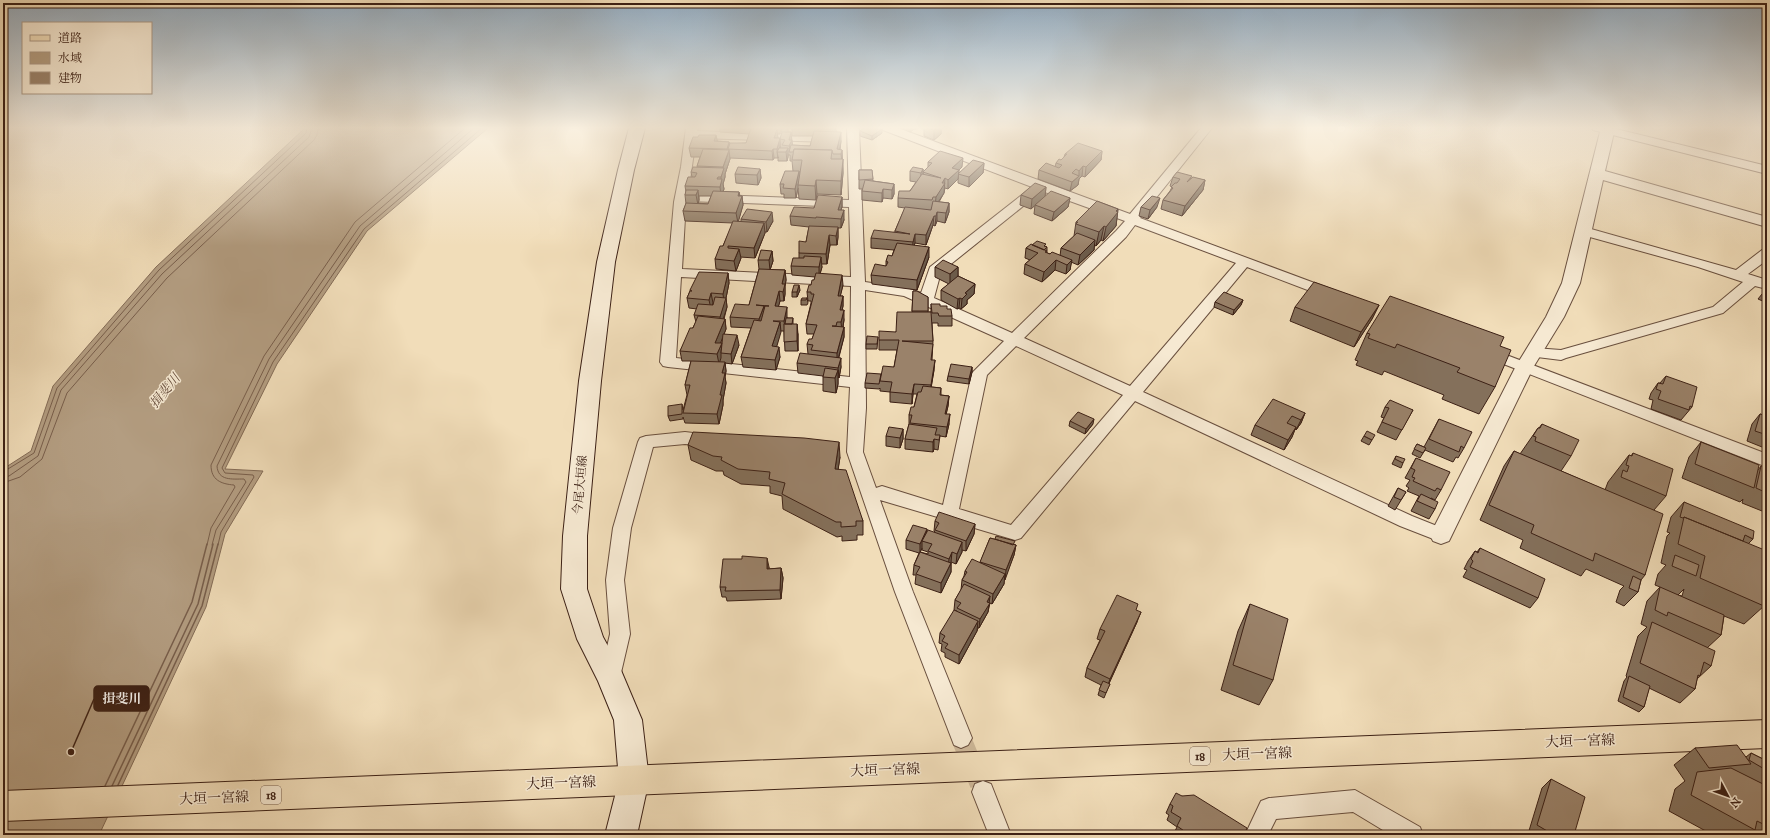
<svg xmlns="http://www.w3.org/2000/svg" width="1770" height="838" font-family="'IM FELL Great Primer','Noto Serif JP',serif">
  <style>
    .water { fill: #b39d81; stroke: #836b56 }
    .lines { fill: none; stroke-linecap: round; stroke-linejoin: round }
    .shore-far1 { stroke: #785e4b; stroke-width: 1 }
    .shore { stroke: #785e4b; stroke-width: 1.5 }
    .minor-tunnel { stroke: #cdb798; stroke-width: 20; stroke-dasharray: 20 10; stroke-linecap: butt }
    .minor-casing { stroke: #694f3e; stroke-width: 2 }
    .tertiary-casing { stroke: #694f3e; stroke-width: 2 }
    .secondary-casing { stroke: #3c2015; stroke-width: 2 }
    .primary-casing { stroke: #3c2015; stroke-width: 2 }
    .minor { fill: #f6e9d2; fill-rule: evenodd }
    .tertiary { fill: #f6e9d2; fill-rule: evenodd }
    .secondary { fill: #f6e9d2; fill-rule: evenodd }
    .primary { fill: #f1ddb9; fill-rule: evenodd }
    .wall { fill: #84705b; stroke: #3c2015; fill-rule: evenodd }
    .shaded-wall { fill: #6c5b4a; stroke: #3c2015 }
    .building { fill: #9a826a; stroke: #3c2015 }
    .labels { text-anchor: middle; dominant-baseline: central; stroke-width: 3; stroke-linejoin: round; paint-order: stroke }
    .shield { fill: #f6e9d2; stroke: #745c4e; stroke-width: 1 }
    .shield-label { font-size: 11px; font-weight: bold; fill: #3c2015 }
    .street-label { font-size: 12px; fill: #3c2015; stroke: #f6e9d2 }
    .water-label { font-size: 13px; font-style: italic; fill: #664c3b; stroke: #f6e9d2 }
    .near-street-label { font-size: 14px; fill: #3c2015; stroke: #f6e9d2 }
    .leader { fill: none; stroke: #3c2015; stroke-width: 1.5 }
    .callout-dot { fill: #3c2015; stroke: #f6e9d2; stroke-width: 1.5 }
    .callout { fill: #3c2015; stroke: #3c2015; stroke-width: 1.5 }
    .callout-label { font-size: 13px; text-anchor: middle; font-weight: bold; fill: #fff }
  </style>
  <rect width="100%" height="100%" fill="#f1ddb9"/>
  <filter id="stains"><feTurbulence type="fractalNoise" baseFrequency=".005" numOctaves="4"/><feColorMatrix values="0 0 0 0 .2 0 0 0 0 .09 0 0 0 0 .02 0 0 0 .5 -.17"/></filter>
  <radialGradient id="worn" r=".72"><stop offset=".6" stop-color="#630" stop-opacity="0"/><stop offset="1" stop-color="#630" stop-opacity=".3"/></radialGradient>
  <path class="water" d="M305 128H488L367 231 277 364 225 469 263 471 225 534 206 607 99 835H3V469L31 451 53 386 156 267Z"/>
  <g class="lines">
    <path class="shore-far1" d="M3 472 34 453 57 388 159 270 306 133 307 128
      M3 477 9 476 38 456 61 390 162 274 309 137 312 128
      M3 483 20 477 42 459 67 393 167 278 314 140 317 135 318 128
      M207 545 211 528 235 487 234 485C221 484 211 480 211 465L264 356 355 222 465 128
      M212 545 216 530 246 482 244 479C232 479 218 481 217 466L269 359 360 226 474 128
      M218 545 221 532 254 477 253 475 225 473 222 468 273 362 364 229 482 128"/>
    <path class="shore" d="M118 785 202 606 218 544
      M105 786 192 602 207 544
      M112 786 198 604 213 544"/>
    <path class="minor-tunnel" d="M961 738 983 792"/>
    <defs>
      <path id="minor" d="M686 128H698L697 131 833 136 839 139 833 142 696 138 688 194 849 200 847 128H859L865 282 907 288 921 293 930 267 1032 187 883 130 882 128H898L1130 214 1201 128H1212L1140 218 1336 291 1338 294 1336 297 1331 298 1326 297 1247 267 1143 392 1412 516 1447 530 1450 535 1447 540 1441 542 1400 526 1135 401 1021 538 1015 540 880 500 913 592 972 738 968 745 961 748 954 745 895 592 847 452 850 387 668 367 663 366 660 362 674 202 681 167ZM1042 191 1125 221 1116 231 1012 333 934 298 941 272ZM686 201 849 207 851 277 682 269ZM1135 225 1236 263 1130 386 1024 338 1126 237ZM681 277 851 286 850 377 676 358ZM865 290 904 296 1004 341 972 373 943 505 882 486 876 488 863 452 866 408ZM1016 346 1123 395 1011 525 959 509 987 375Z
        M1592 128H1612L1767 166V174L1593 130Z
        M1584 227 1736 270 1762 250 1767 249V260L1748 274 1767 280V289L1755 286 1723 313 1566 358 1561 360 1529 356 1527 353 1529 350 1534 348 1561 350 1713 307 1743 282 1698 267 1579 234 1578 231 1579 228Z
        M1488 348 1767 454V467L1483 356 1481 353 1483 350Z
        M685 432 718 436 720 440 718 444 712 446 685 444 653 447 631 528 624 580 630 634 620 677 617 683 610 686 603 683 600 677 610 634 606 580 613 528 638 442 640 438 646 436Z
        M983 781 991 784 1011 835H989L972 792 975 784Z
        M1355 790 1420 827 1423 835H1391L1353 812 1276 819 1268 835H1245L1261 801 1269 798Z"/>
      <path id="tertiary" d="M1601 128H1615L1605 171 1767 217V227L1603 180 1580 283 1564 317 1534 366 1449 541 1441 544 1433 541 1430 535 1516 366 1546 317 1562 283Z"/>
      <path id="secondary" d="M629 128H645L634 170 615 262 601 381 587 536V589L603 637 620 668 642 720 649 780 637 835H605L619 780 614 720 598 681 577 639 561 589 563 536 579 381 597 262 618 170Z"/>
      <path id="primary" d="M1767 720V748L3 821V791Z"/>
    </defs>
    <use href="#minor" class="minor-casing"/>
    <use href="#tertiary" class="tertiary-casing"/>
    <use href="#secondary" class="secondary-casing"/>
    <use href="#primary" class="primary-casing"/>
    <use href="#minor" class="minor"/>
    <use href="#tertiary" class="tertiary"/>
    <use href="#secondary" class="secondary"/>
    <use href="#primary" class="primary"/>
  </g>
  <path class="wall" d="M720 128H781L780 134H777L778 138 780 148V139L782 134 781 128H788V132H791L792 145 810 146 813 136H792V128H836V131L841 141 840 150H842L843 173 841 195 817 194 816 200 799 199 798 188 796 198H784V194H781L780 184 793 171 792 161H790V155H788V157L787 161H778V157V158H774L773 160 730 158V159L725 174V177L723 184 724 189 723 192H739L740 196H742L743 205 738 221 741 222V219L773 221 767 232H765V233L755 258 740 257 741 258 736 271 716 269 715 259 723 246 733 223 685 221 683 211 686 204 685 195 686 192 685 186 692 177 691 172 697 167 700 157H691L689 148 717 141 729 142 730 144 746 143 750 134 720 132ZM699 196H711L708 204 698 203 699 200Z
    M901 128H919L917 129H914L910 132Z
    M924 128H941V134L934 140 924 136Z
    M860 131 882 133 872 140 860 136Z
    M1102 151 1101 160 1085 177 1082 176 1079 179 1078 185 1070 191 1038 179 1039 170 1055 167 1056 163 1061 160 1064 157 1065 154Z
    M928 162 962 167 959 170 958 179 948 189 945 188 944 193 939 202 949 203V212L945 223 937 221 935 226 933 225 926 245 915 243 914 245 929 257 917 290 872 284 871 275 886 266V261L892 256 894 250 871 248V238L895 232V231L905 208 898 207V198L910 191 916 182 910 181V171L923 169V174V172L928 167Z
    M984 163 983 173 969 187 958 183V174Z
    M760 169 761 178 758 185 736 183 735 174Z
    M859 170H872L873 181 894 184V194L892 199 883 198 882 202 862 200V191L863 189H859Z
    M1173 177 1191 178 1205 180 1203 190 1182 216 1161 209 1163 200 1170 191 1172 187 1170 186Z
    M1046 187 1045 196 1070 198 1068 207 1052 221 1034 214 1035 205 1031 209 1020 205 1021 195Z
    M842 197V207L841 210 844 220 841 228H838V237L837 245H830L827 264H821L822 267 820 274 843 285 840 296H843V306L842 310 844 320 843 327H844V337L839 357 841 367 839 378 838 377V384L836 393 823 391V376L798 373 797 363 808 354 807 344 812 339 814 334H807L806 324 811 303V301H808L807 292 814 280 815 277 792 275 791 266 799 258V253L806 242 809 227 791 225 790 216 814 208Z
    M1141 207H1157L1148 219 1139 216Z
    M1118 209 1116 226 1103 241 1101 240 1096 246 1094 245V250L1078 265 1071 262 1070 270 1066 274 1055 270 1042 282 1024 274 1025 264 1030 260 1025 258 1026 248 1032 245 1045 246 1047 247V253L1050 254 1060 256 1061 248 1074 236 1076 222Z
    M772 251 773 261 770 270H785L786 280 785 286V294L784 301H780L778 307 787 317V318H793V324L798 334V351H785L784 331H780L776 347 780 357 776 370 743 367 741 357 751 328 731 327 730 317 749 305 759 269 758 260Z
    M935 267H958V276L975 284 974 294 967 300V304L961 309 959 308 957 309 941 300V290L949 284 935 277Z
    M728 273 729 283 726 298 727 307 724 319H725L726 329 724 334 739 345 732 364 725 363 726 371 725 377 726 383 723 400V405L719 424 685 423 683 417V419L670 421 668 416 682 404 683 410 687 395 685 385 691 361H682L680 351 696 322 694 315 697 309 689 308 687 298 690 291V290Z
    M800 290 797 297H792V292Z
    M913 291 928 297V312H931V304L947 309 952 316V326H938V323H932L933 341 932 360 934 370 931 387 941 388V395L949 396 948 406 946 414 949 424 946 437 940 436 938 450 934 449 933 452 905 449V439L909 424V415L914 407 917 394H913L912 404 890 402V392L880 391V388L879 389 865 388V383L894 367 897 350H879V340L896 332 912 312Z
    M1767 292V303L1758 299 1762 294Z
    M807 298 808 303 807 305H801V300Z
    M1243 300 1241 305 1233 315 1214 307 1215 302Z
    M1379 305 1372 319 1354 347 1290 321 1295 307Z
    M1367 333 1500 346 1495 387 1479 414 1442 399 1444 395 1384 371 1382 375 1356 365 1358 361 1355 360Z
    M878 337 877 349H866V344Z
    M972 367V372L969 384 947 381 948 376Z
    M1666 376 1692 407 1681 420 1651 409 1653 400 1649 399 1651 393 1658 383H1660Z
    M1385 407 1413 410 1396 440 1377 432 1384 418 1381 417Z
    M1305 413 1301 423 1296 430 1295 429 1292 437 1284 450 1251 435 1255 425Z
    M1760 414 1767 416V449L1747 441 1752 424Z
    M1439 419 1464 448 1458 458 1456 457 1453 462 1425 450 1420 458 1412 454 1417 444 1424 447Z
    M1070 421 1093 424 1085 434 1069 426Z
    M1542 424 1571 456 1561 471 1605 490 1608 482 1629 455 1631 456 1633 453 1666 496 1654 510 1645 575 1641 580 1638 592 1624 606 1616 602 1620 590 1624 586 1586 569 1581 576 1520 548 1523 540 1480 520 1504 466 1514 451 1520 454 1538 428H1539Z
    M903 429V439L900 448 886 446V436Z
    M1364 436 1372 440 1369 445 1361 441Z
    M1701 442 1758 470 1761 466 1767 468V513L1742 503 1743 499 1740 502 1682 478 1689 457Z
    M688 445 840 457 838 469 863 521V535H857V540L842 541V536L837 537 783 509 782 496 770 493V486L741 484 724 475 723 471H716L691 460Z
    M1396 456 1403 463 1401 468 1392 464Z
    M1416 458 1441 490 1435 500 1431 498 1435 509 1429 519 1411 511 1419 496 1407 491 1409 488 1406 486 1410 480 1405 478Z
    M1398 488 1406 492 1395 510 1388 506Z
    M1684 502 1753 539 1748 544 1764 606 1744 624 1724 616 1721 635 1707 648 1711 666 1697 679 1695 689 1680 703 1649 688 1644 707 1639 712 1618 701 1624 681 1627 677 1626 676 1638 636 1647 627 1641 624 1647 601 1660 587 1655 585 1658 574 1666 565 1661 563 1667 536 1670 533 1667 532 1671 517ZM1684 589 1682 596 1678 595Z
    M935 521 975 524 974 534 966 551 962 550V552L956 564 951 562V572L941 593 915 584 916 575H913L914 565 919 553 906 549V540L927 529 926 533H935V532L934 531ZM922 548V550L928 552V554L920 552Z
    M990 538 1016 545 1014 555 1004 580V584L992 604 990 603 988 612 979 628H978L977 631 959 664 945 657V653L941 651 942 644 939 643 940 633 957 612V611L954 610 955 600 961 590 962 580 964 576 965 571 980 563Z
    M1480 548 1538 598 1530 608 1463 577 1467 570 1464 569 1468 561 1475 551 1477 552Z
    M769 567V569L781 568 783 578 781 599 727 601 726 597H722L720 587Z
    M1250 604 1273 680 1259 705 1221 690 1238 631Z
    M1136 611 1137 622 1109 683 1110 684 1108 688 1104 698 1098 695 1101 685 1085 677 1087 668 1100 640 1097 639 1100 629Z
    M1695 748 1746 757 1751 753 1767 761V835H1713L1669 811 1675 789 1685 781 1674 765Z
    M1551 779 1574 835H1530L1528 834 1542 788Z
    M1182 796 1244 835H1173L1177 827 1167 820 1169 815 1166 813 1170 804Z"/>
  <path class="shaded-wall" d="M910 128H914V129L910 132Z
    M937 128H941V134L934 140V130Z
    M777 129 778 138H774Z
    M882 129V133L872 140V136Z
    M791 132 793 150 790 152 789 140Z
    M841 132V141L839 154 837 149Z
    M716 135 718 144 714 141Z
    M780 138V147L777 152 778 158 777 149Z
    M729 142 730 149H728V152L729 150 730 159 725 174V177L723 184 724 189 721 196 720 187 721 182V177L723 170V167L728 154 727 149Z
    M788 148V157L787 161 786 152Z
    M773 149 774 158 773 160 772 151Z
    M842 150V163L841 154Z
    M1102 151 1101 160 1085 177 1086 167Z
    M963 158 962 167 959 170 958 179 948 189V180L952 168Z
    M843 159V173L841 195V181Z
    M984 163 983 173 969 187V177Z
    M1083 166 1082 176 1079 179 1078 185 1070 191 1072 182 1079 176V171Z
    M760 169 761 178 758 185 757 175Z
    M923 169V179L920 182 921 173Z
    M799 171 800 180 798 185V188L796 198 795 189Z
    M945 178 944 193 935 207 936 197 942 183Z
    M816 180 817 194 816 200 815 186Z
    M1205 180 1203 190 1182 216 1185 206Z
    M894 184V194L892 199V190Z
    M1046 187 1045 197 1031 209 1032 199Z
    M883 189V198L882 202V193Z
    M698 190 699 200 698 205 696 195Z
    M739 192 740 201 742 196 743 205 738 223 736 213 738 196Z
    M842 197V207L838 219V210Z
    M1070 198 1068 207 1052 221 1054 212Z
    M1160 198 1157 207 1148 219 1150 210Z
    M949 203V212L945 223 946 213Z
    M1118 209 1116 226 1103 241 1106 227Z
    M844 210V220L841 228V219Z
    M772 212 773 221 767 232 766 222Z
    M937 212V221L935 226 936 216Z
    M934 216 933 225 926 245V235Z
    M764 223 765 233 755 258 754 248Z
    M1104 226 1101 240 1096 246 1099 232Z
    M838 227V237L837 245 836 236Z
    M915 234V243L912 252 913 242Z
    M829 235 830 245 827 264 826 254Z
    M1095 240 1094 250 1078 265 1080 255Z
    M929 247V257L917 290V280Z
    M739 249 741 258 736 271 734 261Z
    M772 251 773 261 770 270 769 260Z
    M821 257 822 267 819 277V267Z
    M1056 260 1055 270 1042 282 1044 272Z
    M1072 260 1070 270 1066 274 1067 265Z
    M958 267V277L950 284V274Z
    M785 270 786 280 785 286V294L784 301 782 284Z
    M728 273 729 283 726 298 727 307 721 326 720 317 724 302 723 294Z
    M842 275 843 285 838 306V296Z
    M975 284 974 294 967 300V304L961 309 962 299 965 293Z
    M799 285 800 290 797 297V292Z
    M779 291 780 301 776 316 775 306Z
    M711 293 713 303 711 309 709 300Z
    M843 296V306L840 320V310Z
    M960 298 959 308 957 309 958 299Z
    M1243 300 1241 305 1233 315 1234 310Z
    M1379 305 1372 319 1354 347 1361 332Z
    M764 306 765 316 760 329 759 319Z
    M787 307V317L785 331 784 321Z
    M844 310V320L842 332 841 322Z
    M725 319 726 329 717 352 715 343Z
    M780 322 781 332 774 356 772 346Z
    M797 324 798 334V351L797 341Z
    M844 327V337L837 363V353Z
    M737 335 739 345 732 364 731 354Z
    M722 343 721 353V358L719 364 717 354Z
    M779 347 780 357 776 370 775 360Z
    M841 358V367L839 378 838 368Z
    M935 360 934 370 930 395 931 385Z
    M725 362 726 371 725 377 726 383 723 400V405L719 424 717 414 722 373Z
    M972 367V372L969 384V379Z
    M838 370V384L836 393 835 378Z
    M914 384 912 404V394Z
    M949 396 948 406 944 424 945 414Z
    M1305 413 1301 423 1296 430 1301 420Z
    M950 414 949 424 946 437 947 427Z
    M1094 419 1093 424 1085 434 1086 429Z
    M1296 427 1292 437 1284 450 1288 440Z
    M903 429V439L900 448V438Z
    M934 439V449L933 452V442Z
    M839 442 840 457 836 484 835 469Z
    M975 524 974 534 966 551V541Z
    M927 529 926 539 922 541V548L920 553V544Z
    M962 542V552L956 564 957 554Z
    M1016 545 1014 555 1005 580 1006 570Z
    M952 552 951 562 948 568 949 559Z
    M767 558 769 567 768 579 767 569Z
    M951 563V572L941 593V583Z
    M781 568 783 578 781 599 780 590Z
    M1005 574 1004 584 992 604 993 594Z
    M990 596 988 612 979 628 980 619 987 602Z
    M1141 612 1137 622 1107 688 1110 679Z
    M978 621 977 631 959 664V655Z"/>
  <path class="building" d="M751 128 777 129 774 138H780L777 149H773L772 151 728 149 730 143H746Z
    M864 128H880L882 129 872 136 860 131Z
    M927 128H937L934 130Z
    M814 131 841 132 837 149 842 150 841 154H833L832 150 794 149 793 152H789L791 145 810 146Z
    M782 132H791L789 140H792L789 146 782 145 785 140 780 139Z
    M699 135H716L714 141 729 142 727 149 689 148 693 137H698Z
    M1078 143 1102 151 1086 167 1083 166 1079 171 1076 169 1072 173 1079 176 1072 182 1039 170 1046 163 1059 168 1062 165 1056 163 1059 159 1061 160 1067 154H1065Z
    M779 148H788L786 152H777Z
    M703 149 729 150 723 167 697 166Z
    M794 149 832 150 831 159H843L841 181 816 180 815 186 798 185 802 160H792Z
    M940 151 963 158 952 168 959 170 948 180 945 178 942 183H945L936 197H933L932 200 898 198 899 191H910L922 174 941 178 923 172 932 163 928 162Z
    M973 160 984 163 969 177 958 174Z
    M693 167 724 168 721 177H718L717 179H722L720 187 685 186 688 177H695L697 173 691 172Z
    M738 167 760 169 757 175 735 174Z
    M913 167 923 169 921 173 910 171Z
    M859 170H872L873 179 859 180Z
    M785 171H799L795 189 783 188 784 184H780Z
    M1177 172 1192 176 1187 182 1193 177 1205 180 1185 206 1163 200 1173 188 1171 187 1175 183H1177L1180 179 1173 177Z
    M865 180 894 184 892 190 883 189 882 193 862 191Z
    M1035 183 1046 187 1032 199 1021 195Z
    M686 190H698L696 195H685Z
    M713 191 739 192 738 196H742L736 213 683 211 686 203 708 204Z
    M1051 191 1070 198 1054 212 1035 205Z
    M818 195 842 197 838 210H844L841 219 816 217V218L790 216 794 207 814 208Z
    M1152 196 1160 198 1150 210 1141 207Z
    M933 201 949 203 946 213 937 212 936 216H934L926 235 915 234 913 242 871 238 874 230 910 234 895 231 905 207 931 210Z
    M1097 201 1118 209 1116 211 1118 212 1106 227 1104 226 1099 232 1076 224 1078 222H1076Z
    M747 209 772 212 766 222 741 219Z
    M733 221 764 223 754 248 728 246V248L739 249 734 261 715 259 720 246H723Z
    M809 226 838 227 836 236 829 235 826 254 799 253V241L806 242Z
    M1077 233 1095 240 1080 255 1061 248Z
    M1037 241 1046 244 1044 246 1047 247 1044 250 1032 245Z
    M897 243 929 247 917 280 871 275 875 264 886 266 888 262 886 261 888 255 892 256Z
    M1031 244 1047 251 1045 252 1050 254 1052 252 1072 260 1067 265 1056 260 1044 272 1025 264 1038 253 1026 248Z
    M761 250 772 251 769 260H758Z
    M804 256 821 257 819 267 791 266 793 258H804Z
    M943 260 958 267 950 274 935 267Z
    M759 269 785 270 782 284H785L783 292 779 291 775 306 787 307 784 321H773L780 322 772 346 779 347 775 360 741 357 754 320 761 321 765 306H769L756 305 764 306 759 319 730 317 735 304 749 305Z
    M699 272 728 273 723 294 711 293 709 300 687 298 690 291H692L690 290Z
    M816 273 842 275 838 296H843L840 310H844L841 322H837L836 326H832L844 327 837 353 811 350 813 345 807 344 809 339H812L817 325 806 324 814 294H811V292H807L809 285H811L812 280H814Z
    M958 276 975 284 965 293 967 294 962 299 960 298 958 299 941 290Z
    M1314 282 1379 305 1361 332 1295 307Z
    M794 285H799L797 292H792Z
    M913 291H917L928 297V311H912Z
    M1224 292 1243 300 1234 310 1215 302Z
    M1765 292H1767V297L1762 294Z
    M1390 296 1504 337 1500 346 1511 350 1495 387 1457 372 1460 368 1397 344 1395 348 1368 338 1370 334 1367 333Z
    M715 297 726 298 720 317 694 315 698 304 713 305Z
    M802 298H807L806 300H801Z
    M931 304H940V306H947V309H951L952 316H939L938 313H932Z
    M897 312H931L933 341H902L933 344 931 360H935L931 385 914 384 912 394 890 392 892 382 880 381 883 366 894 367 899 340H879V331L896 332Z
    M698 316 725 319 715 343H722L717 354 680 351 690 328H693Z
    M786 318H793L792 324H785Z
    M784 324H797V341L784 342Z
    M723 334 737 335 731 354 721 353Z
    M867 336 878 337 877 344H866Z
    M800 353 841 358 838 368 797 363Z
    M691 361 725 362 722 373H725L720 395H722L717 414 683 413 690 385H685Z
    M951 364 972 367 969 379 948 376Z
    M825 368 838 370 835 378 823 377Z
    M867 373 881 374 879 384 865 383Z
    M1666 376 1697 387 1692 407 1690 406 1689 410 1658 399 1661 391 1656 389 1658 383 1663 384Z
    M923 386 941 388 940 395 949 396 945 414H950L947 427 910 423 912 415H909L911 407H914L918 392H921Z
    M1273 399 1305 413 1301 420 1292 416 1287 423 1296 427 1288 440 1255 425Z
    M1390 400 1413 410 1402 430 1382 422 1389 408 1385 407Z
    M682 404V414L668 416V406Z
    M1078 412 1094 419 1086 429 1070 421Z
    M1760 414 1767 416V435L1755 431Z
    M1439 419 1472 432 1464 448 1461 446 1459 452 1429 439Z
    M909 424 937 428 935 435H940L939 440 934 439 933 442 905 439Z
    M1542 424 1579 440 1571 456 1535 441 1536 437 1533 436 1538 428H1540Z
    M889 427 903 429 900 438 886 436Z
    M1367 431 1375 435 1372 440 1364 436Z
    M693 432 804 438 839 442 835 469 846 470 863 521H856V526L841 527V522H836L782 494 785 483 769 479 770 472 738 469 721 460 722 457 713 456 688 445Z
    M1701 442 1759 465 1754 488 1695 464Z
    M1417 444 1426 448 1423 453 1414 449Z
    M1514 451 1663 514 1645 575 1595 553 1593 561 1531 533 1534 525 1489 505Z
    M1633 453 1673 469 1666 496 1621 477 1623 470 1627 472 1629 466 1626 465 1629 455 1632 456Z
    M1396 456 1405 459 1403 463 1395 459Z
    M1416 458 1450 472 1441 490 1437 488 1435 491 1413 481 1415 478 1412 477 1415 470 1411 468Z
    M1761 466 1767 468V493L1756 488Z
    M1398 488 1406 492 1401 500 1394 497Z
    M1421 494 1438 502 1435 509 1417 501Z
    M1684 502 1754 531 1753 539 1745 535 1743 541 1684 517 1683 518 1680 517Z
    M939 512 975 524 966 541 935 530 939 523 935 521Z
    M1684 517 1767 551V585L1764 606 1700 578 1705 556 1678 544Z
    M913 525 927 529 920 544 906 540Z
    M928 530 962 542 957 554 952 552 949 559 928 551 932 544 922 541Z
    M996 536 1015 541 1013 545 995 539Z
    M990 538 1016 545 1006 570 980 562Z
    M1480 548 1545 579 1538 598 1470 567 1473 561 1471 559 1475 551 1478 553Z
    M920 552 951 563 941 583 916 574 920 567 914 565Z
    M1675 555 1699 565 1696 576 1672 566Z
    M742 556 767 558V569L781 568 780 590 725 591 726 587H720L723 559H742Z
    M972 559 1005 574 993 594 962 580 967 572 965 571Z
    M1633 576 1641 580 1638 592 1629 588Z
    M964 584 990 596 987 602 990 603 980 619 957 608 961 603 955 600Z
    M1660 587 1724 615 1721 635 1668 612 1667 616 1655 610Z
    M1117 595 1138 604 1136 610 1141 612 1110 679 1087 668 1105 631 1100 629Z
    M1250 604 1288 619 1273 680 1233 665Z
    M954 610 978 621 959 655 945 648 948 644 942 641 945 636 940 633Z
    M1652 622 1715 651 1711 666 1704 662 1700 676 1698 675 1695 689 1640 663Z
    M1629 676 1650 686 1644 707 1623 697Z
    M1103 681 1110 684 1106 693 1099 690Z
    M1737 745 1751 764 1709 768 1695 748Z
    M1751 753 1767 761V826L1757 821 1755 830 1691 795 1697 772 1731 768 1763 784 1766 770 1749 760Z
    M1551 779 1585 797 1574 835H1554L1537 825Z
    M1176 793 1182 796 1194 795 1247 828 1244 835H1190L1177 826 1181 818 1171 812 1173 806 1170 804Z
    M977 832 978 835H936Z"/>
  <linearGradient id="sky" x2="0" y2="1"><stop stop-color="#93abbf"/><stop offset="0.52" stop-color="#f9f0e0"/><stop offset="1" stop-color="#f9f0e0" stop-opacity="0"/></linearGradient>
  <rect width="1770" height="246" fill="url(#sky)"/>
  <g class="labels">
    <g class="shield">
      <rect x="1190" y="747" width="20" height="18" rx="3"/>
      <rect x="261" y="786" width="20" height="18" rx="3"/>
    </g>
    <g class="shield-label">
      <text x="1200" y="756">18</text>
      <text x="271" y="795">18</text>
    </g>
    <g class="street-label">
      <text transform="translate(580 485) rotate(-85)">今尾大垣線</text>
    </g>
    <g class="water-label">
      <text transform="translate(165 391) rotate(-51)">揖斐川</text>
    </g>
    <g class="near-street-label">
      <text transform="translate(1580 741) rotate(-2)">大垣一宮線</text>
      <text transform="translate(1257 754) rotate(-2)">大垣一宮線</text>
      <text transform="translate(885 770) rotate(-2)">大垣一宮線</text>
      <text transform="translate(561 783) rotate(-2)">大垣一宮線</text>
      <text transform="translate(214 798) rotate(-2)">大垣一宮線</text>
    </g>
  </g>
  <path class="leader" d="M71 752L94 699"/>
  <circle class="callout-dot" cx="71" cy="752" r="4"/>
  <rect class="callout" x="94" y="686" width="55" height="25" rx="4"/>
  <g class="callout-label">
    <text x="122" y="703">揖斐川</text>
  </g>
  <rect width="1770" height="838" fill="none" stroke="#f1ddb9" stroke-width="16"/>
  <rect x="4" y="4" width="1762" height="830" fill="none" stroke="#3c2015" stroke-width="2"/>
  <rect x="8" y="8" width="1754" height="822" fill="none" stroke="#3c2015"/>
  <rect x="22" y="22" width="130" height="72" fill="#f6e9d2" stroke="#ac9986"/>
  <rect x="30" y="35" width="20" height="6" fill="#f1ddb9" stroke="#ac9986"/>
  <text x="58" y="42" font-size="12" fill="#3c2015">道路</text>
  <rect x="30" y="52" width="20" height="12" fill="#b39d81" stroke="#ac9986"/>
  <text x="58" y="62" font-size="12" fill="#3c2015">水域</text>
  <rect x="30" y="72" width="20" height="12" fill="#9a826a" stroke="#ac9986"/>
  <text x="58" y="82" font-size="12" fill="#3c2015">建物</text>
  <g transform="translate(1728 796) rotate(131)" stroke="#f6e9d2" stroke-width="3" paint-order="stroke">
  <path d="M0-3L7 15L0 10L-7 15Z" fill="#3c2015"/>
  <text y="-6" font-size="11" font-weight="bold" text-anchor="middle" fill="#3c2015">N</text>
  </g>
  <rect width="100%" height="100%" filter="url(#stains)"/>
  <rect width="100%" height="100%" fill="url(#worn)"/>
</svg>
